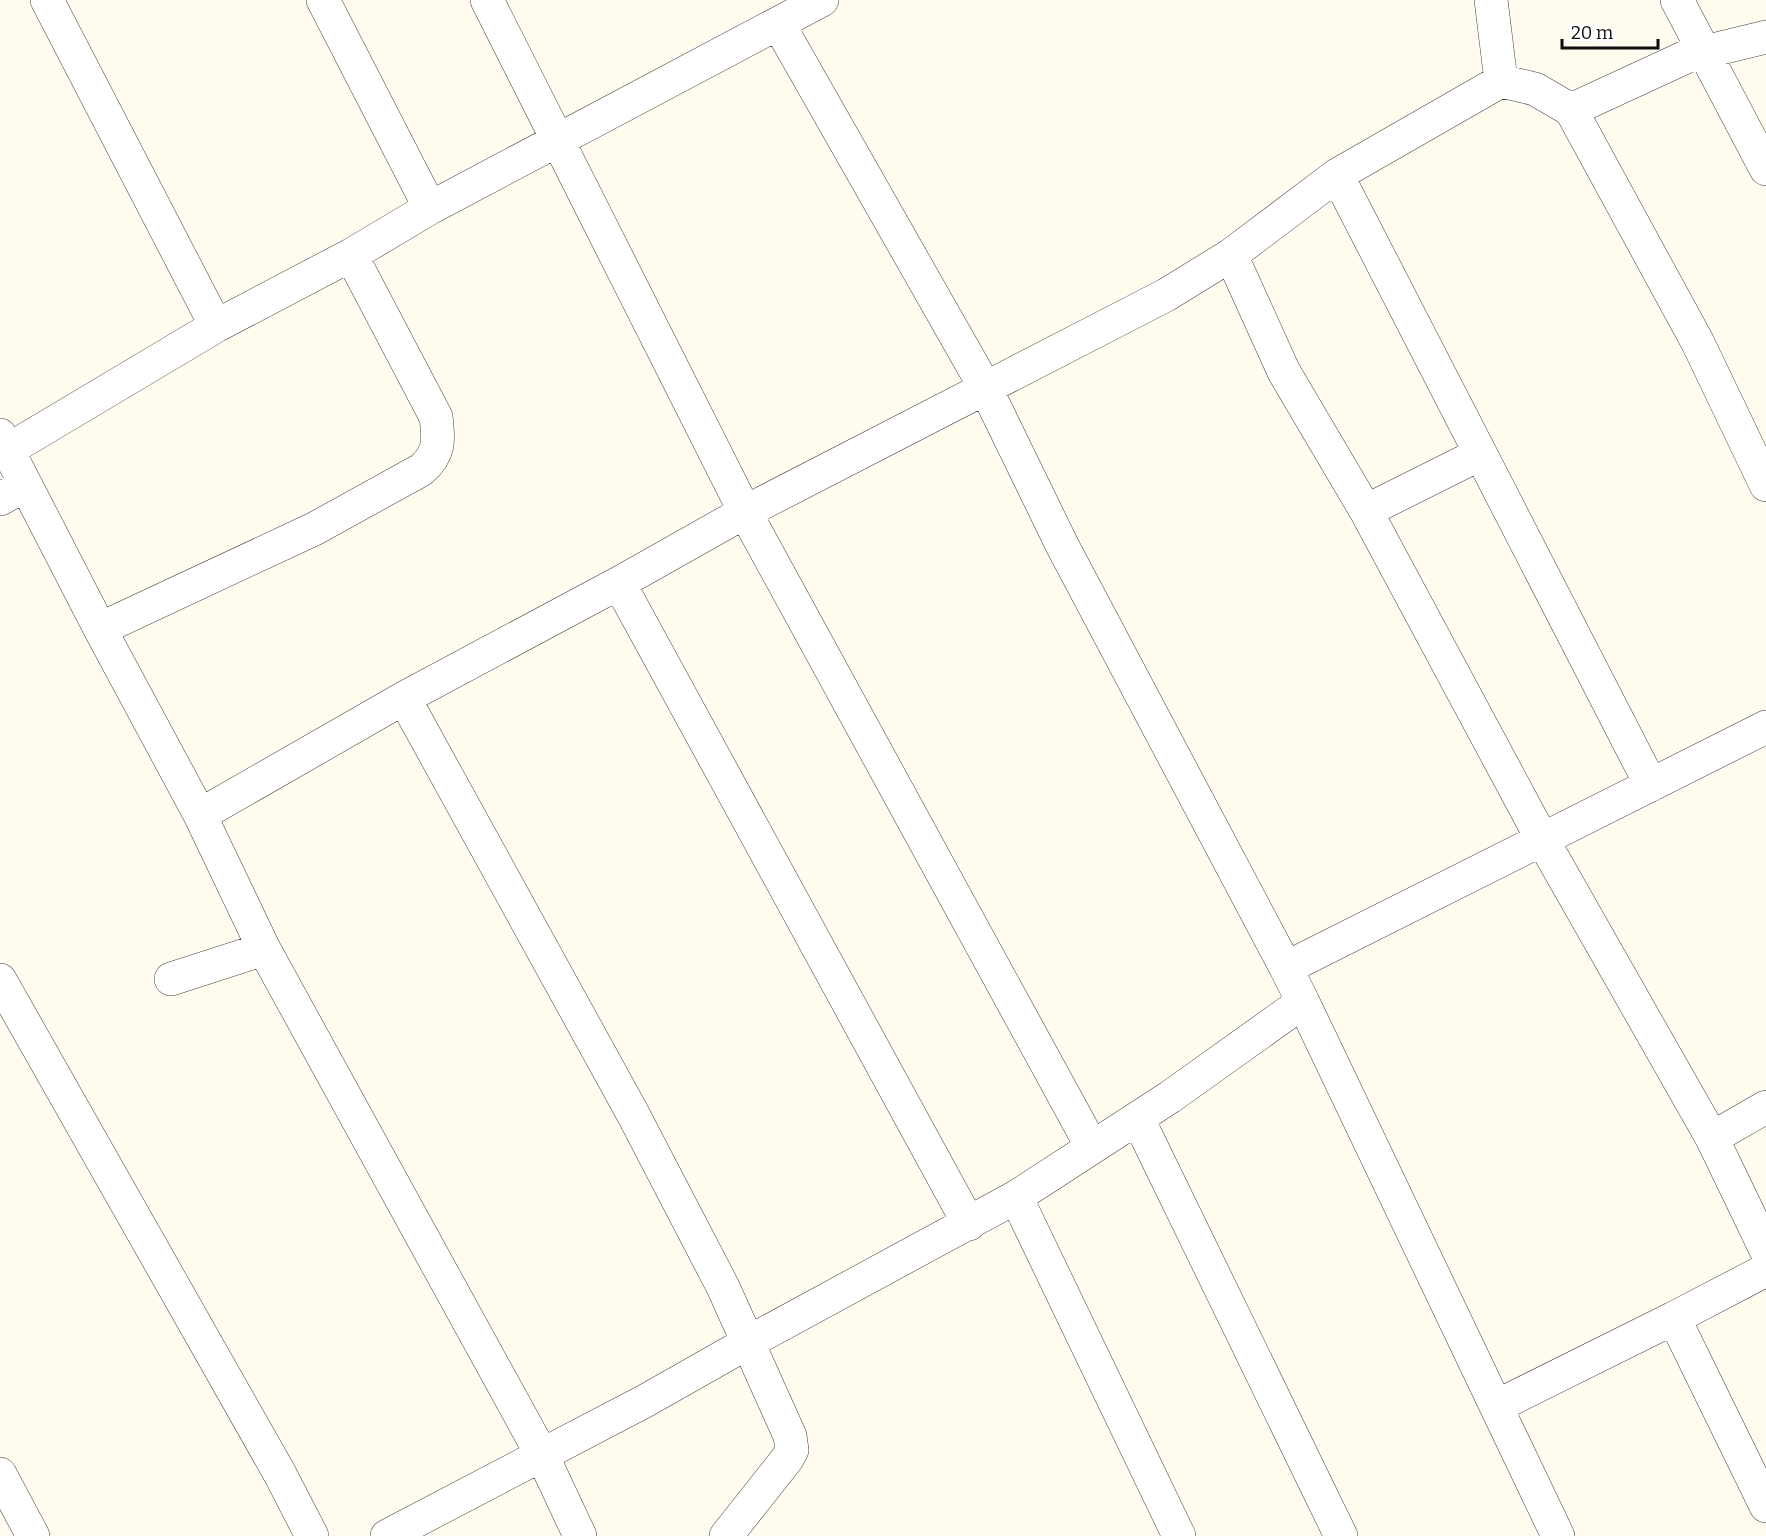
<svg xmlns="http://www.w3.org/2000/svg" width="1766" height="1536" font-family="Bitter,serif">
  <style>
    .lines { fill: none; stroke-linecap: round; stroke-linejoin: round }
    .street-casing { stroke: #414141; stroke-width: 34 }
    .street { stroke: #fff; stroke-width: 33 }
  </style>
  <rect width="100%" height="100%" fill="#fffbef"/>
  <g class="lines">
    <defs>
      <path id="street" d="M47 0 216 326
        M323 0 430 208
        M487 0 745 512 1092 1147
        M1677 0 1766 169
        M779 25 986 389 1062 545 1286 968
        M1766 37 1688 56 1571 110 1698 343 1766 485
        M1501 81 1535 89 1571 110
        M1337 175 1651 785
        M1231 255 1284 372 1366 511 1542 839 1712 1138 1766 1250
        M0 435 100 629
        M8 450 216 326 351 255 430 208 822 0
        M0 499 24 486
        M1366 511 1480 454
        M619 583 745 512 1166 295 1231 255 1337 175 1501 81 1491 0
        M404 698 633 1114 723 1287 790 1436 792 1450 787 1459 726 1536
        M200 815 100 629 314 529 421 470C440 454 439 440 436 417L351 255
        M171 979 264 949
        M0 980 280 1474 312 1536
        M1303 1002 1558 1536
        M1138 1119 1341 1536
        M1712 1138 1766 1107
        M1016 1197 1179 1536
        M1766 1270 1674 1318 1766 1506
        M1497 1406 1674 1318
        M0 1474 33 1536
        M387 1536 645 1401 749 1342 1016 1197 1170 1097 1303 1002 1286 968 1766 727
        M580 1536 542 1455 264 949 200 815 404 698 619 583 969 1224"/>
    </defs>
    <use href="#street" class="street-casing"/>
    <use href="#street" class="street"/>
  </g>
  <path d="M1562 39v9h96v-9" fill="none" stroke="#0e0e0e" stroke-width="3"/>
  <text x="1571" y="39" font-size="18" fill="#0e0e0e" stroke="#ffffff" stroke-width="4.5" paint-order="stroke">20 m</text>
</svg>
